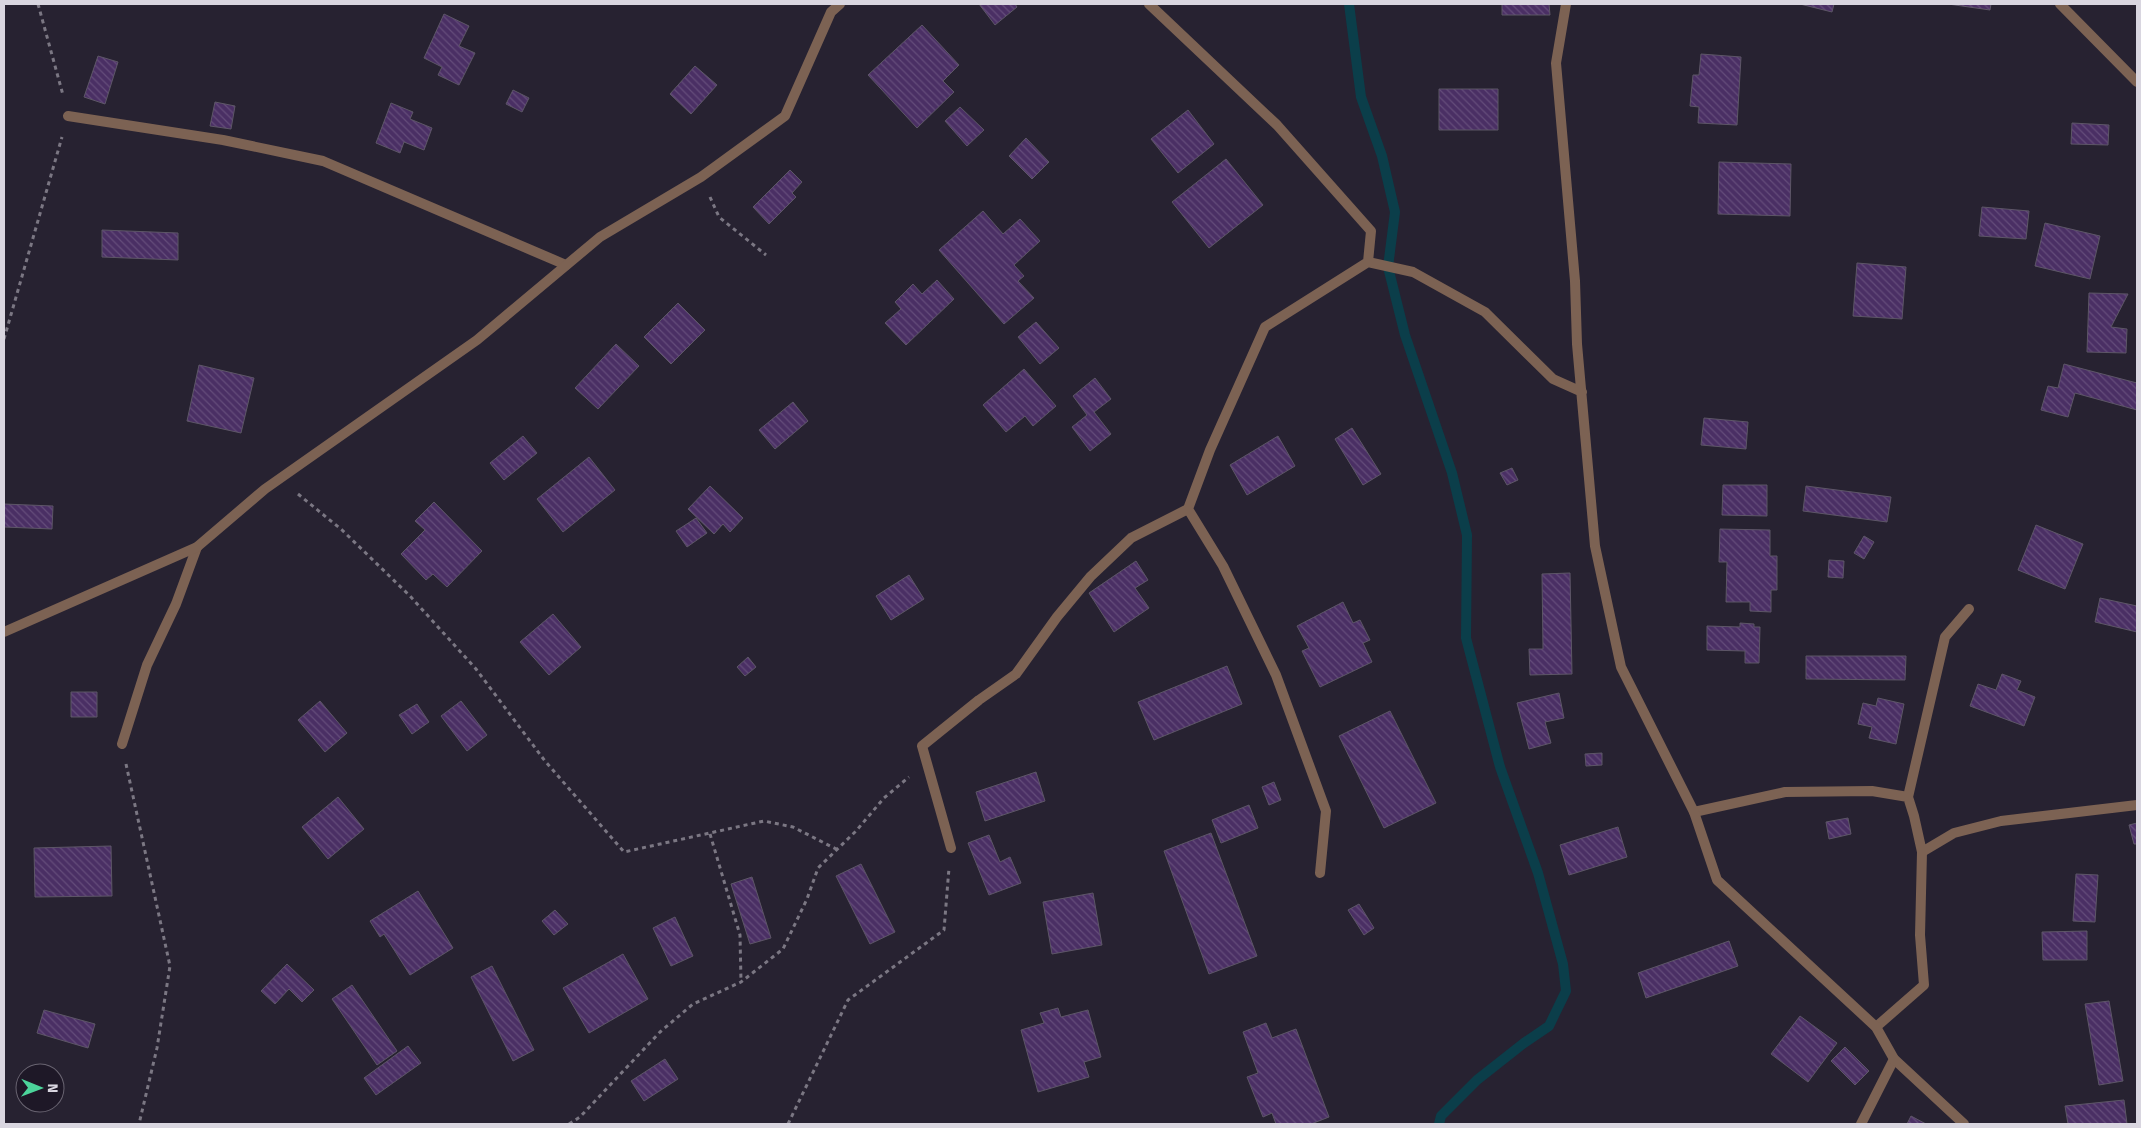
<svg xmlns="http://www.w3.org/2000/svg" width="2141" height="1128" font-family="'Fira Sans',sans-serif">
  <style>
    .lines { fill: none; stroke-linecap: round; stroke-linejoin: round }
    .stream { stroke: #0b3e4a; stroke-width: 10 }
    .building { fill: url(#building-back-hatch); stroke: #5d5667 }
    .path { stroke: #7b7783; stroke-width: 3; stroke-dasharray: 4 4; stroke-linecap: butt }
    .service { stroke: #7c6253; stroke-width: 10 }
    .minor { stroke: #7c6253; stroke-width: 10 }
  </style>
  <defs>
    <pattern id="building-back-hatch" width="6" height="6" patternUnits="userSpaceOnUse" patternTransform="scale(1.25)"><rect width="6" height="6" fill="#4a2f64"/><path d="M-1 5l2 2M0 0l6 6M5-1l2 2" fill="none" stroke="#644c7a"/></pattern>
  </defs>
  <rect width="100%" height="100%" fill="#272231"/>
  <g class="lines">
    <path class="stream" d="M1349 4 1361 97 1382 156 1395 212 1388 267 1405 335 1452 473 1467 535 1466 638 1500 767 1538 873 1563 964 1566 991 1549 1026 1524 1043 1477 1080 1441 1116 1439 1124"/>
  </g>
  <path class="building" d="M979 4H1015L1017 7 995 25Z
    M1502 4H1549L1550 15H1502Z
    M1800 4H1834L1832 12Z
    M1948 4H1991L1990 10Z
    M444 14 469 26 459 46 475 53 459 85 438 75 442 67 424 58Z
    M922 25 959 65 943 81 954 92 917 128 868 75Z
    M1701 54 1741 57 1737 125 1698 123 1699 107 1690 106 1693 75H1699Z
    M98 56 118 62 105 104 84 97Z
    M695 66 717 85 691 114 670 94Z
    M1439 89H1498V130H1439Z
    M513 90 529 98 522 112 506 104Z
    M215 102 235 106 231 129 210 126Z
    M391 103 413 112 410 119 432 128 424 150 404 142 400 153 376 143Z
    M960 107 984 130 967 146 945 121Z
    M1188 110 1214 144 1178 173 1151 139Z
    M2072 123 2109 125 2108 145 2071 144Z
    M1026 138 1049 162 1032 179 1009 156Z
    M1226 159 1263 205 1209 248 1172 202Z
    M1719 162 1791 164 1790 216 1718 214Z
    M790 170 802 182 792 193 796 197 769 224 753 207Z
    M1982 207 2029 211 2026 239 1979 236Z
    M983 211 1003 234 1020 219 1040 241 1014 265 1024 276 1018 281 1034 298 1004 324 939 250Z
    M2045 223 2100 236 2090 279 2035 266Z
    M102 230 178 233V260L102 257Z
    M1857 263 1906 267 1902 319 1853 316Z
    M937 280 954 299 906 345 885 323 901 309 895 302 913 284 922 294Z
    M2089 293 2128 294 2111 327 2127 329 2126 353 2087 352Z
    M678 303 705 330 671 364 644 337Z
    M1036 322 1059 348 1040 364 1018 337Z
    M616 344 639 366 598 409 575 388Z
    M2064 364 2137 383V410L2075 393 2068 417 2041 410 2048 386 2058 388Z
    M199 365 254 378 241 433 187 421Z
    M1024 369 1056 406 1033 426 1025 416 1006 432 983 405Z
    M1095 378 1111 399 1094 412 1111 434 1090 451 1072 427 1087 415 1073 396Z
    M793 402 808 421 775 449 759 430Z
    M1704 418 1748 422 1746 449 1701 445Z
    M1352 428 1381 474 1363 485 1335 439Z
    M523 436 537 453 504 480 490 463Z
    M1278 436 1295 466 1247 495 1230 465Z
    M589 457 615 490 563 532 537 499Z
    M1512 468 1518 480 1507 485 1500 473Z
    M1723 485H1767V516L1722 515Z
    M710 486 743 518 730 532 723 524 714 534 688 509Z
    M1806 486 1891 497 1887 522 1803 511Z
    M434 502 482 551 447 587 433 574 426 580 401 554 425 530 415 521Z
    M4 504 53 506 52 529 4 527Z
    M696 518 707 533 687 547 676 531Z
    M2036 525 2083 544 2065 589 2018 570Z
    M1720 529 1770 530V556H1777V590H1771V612L1750 611V602H1726L1727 562H1719Z
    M1864 536 1874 542 1864 559 1854 553Z
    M1829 560 1844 561 1843 578 1828 577Z
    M1136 561 1148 580 1135 588 1149 608 1114 632 1089 593Z
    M1570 573 1572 674 1530 675 1529 649H1543L1542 574Z
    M909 575 924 599 891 620 876 596Z
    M2100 598 2137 606V632L2095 622Z
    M1343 602 1353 623 1360 620 1370 640 1363 643 1372 662 1320 687 1302 651 1309 648 1297 626Z
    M553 614 581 647 549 675 520 642Z
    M1740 623 1754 624V627H1760L1759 663H1745V651L1707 650V626L1740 627Z
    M1806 656H1906L1905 680 1806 679Z
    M748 657 756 667 745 676 737 667Z
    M1227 666 1242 704 1154 740 1138 702Z
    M2002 674 2021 681 2017 690 2035 697 2024 726 1970 706 1978 684 1996 690Z
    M71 692H97V717H71Z
    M1559 693 1564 718 1545 722 1551 743 1529 749 1517 703Z
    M1878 698 1904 704 1896 744 1869 738 1872 727 1858 724 1863 703 1876 706Z
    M320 701 347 733 325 752 298 720Z
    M461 701 487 735 467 751 441 716Z
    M417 704 429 722 412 734 399 715Z
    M1390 711 1436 803 1384 828 1339 736Z
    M1602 753V765L1586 766 1585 754Z
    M1036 772 1045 801 985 821 976 792Z
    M1274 782 1281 800 1269 805 1262 787Z
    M338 797 364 829 328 859 302 827Z
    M1249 805 1258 828 1221 843 1212 820Z
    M1848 818 1851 834 1829 839 1826 822Z
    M2137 823V844H2134L2129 825Z
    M1618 827 1627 857 1569 875 1560 845Z
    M1211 833 1257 956 1209 974 1164 851Z
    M989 835 1000 862 1010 857 1021 883 989 895 968 843Z
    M111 846 112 896 35 897 34 848Z
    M861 864 895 932 870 944 836 876Z
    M2076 874 2098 875 2095 922 2073 921Z
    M752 877 771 938 750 944 731 884Z
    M418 891 453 948 410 975 384 934 380 937 370 921Z
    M1093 893 1102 945 1052 954 1043 902Z
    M1359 904 1374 928 1364 935 1348 910Z
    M555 910 568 924 554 935 542 921Z
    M675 917 693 956 671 966 653 928Z
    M2087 931V960H2043L2042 932Z
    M1729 941 1738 966 1646 998 1638 973Z
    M623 954 648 999 589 1033 563 988Z
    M287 964 314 990 302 1002 289 989 275 1004 261 991Z
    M492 966 534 1050 513 1061 471 977Z
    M352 985 397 1051 377 1065 332 999Z
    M2109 1001 2123 1081 2099 1085 2085 1004Z
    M1058 1008 1061 1017 1088 1010 1101 1057 1084 1062 1089 1077 1038 1092 1021 1030 1044 1023 1040 1013Z
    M44 1010 95 1024 88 1048 37 1033Z
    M1800 1016 1837 1043 1808 1082 1771 1054Z
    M1266 1023 1272 1038 1296 1029 1329 1117 1311 1124H1276L1272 1113 1263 1117 1247 1077 1258 1073 1243 1032Z
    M408 1046 421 1063 376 1095 364 1078Z
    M1845 1047 1869 1071 1855 1085 1831 1061Z
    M665 1059 678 1079 644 1101 631 1081Z
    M2124 1100 2127 1124H2068L2065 1106Z
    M1911 1116 1926 1124H1907Z"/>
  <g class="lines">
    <path class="path" d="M38 4 63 95
      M710 197 719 217 766 255
      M4 339 62 137
      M298 494 342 530 410 596 476 669 545 761 624 852 764 821 793 827 838 850
      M126 764 170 966 157 1048 139 1124
      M710 834 740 935 741 981
      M569 1124 580 1117 660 1032 693 1004 741 982 783 949 807 899 818 868 856 831 884 798 909 777
      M788 1124 848 1000 944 930 949 868"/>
    <path class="service" d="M68 116 223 140 323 161 566 265
      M122 744 147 665 176 604 197 547
      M1694 812 1785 792 1872 791 1908 797
      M1922 852 1914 816 1908 797 1945 637 1969 609
      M1876 1027 1924 985 1920 935 1922 852 1954 833 2001 821 2137 805
      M1861 1124 1894 1059"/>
    <path class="minor" d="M1149 4 1277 125 1371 231 1368 262
      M1566 4 1556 63 1575 281 1577 344 1595 546 1621 667 1694 812 1717 880 1876 1027 1894 1059 1964 1124
      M2060 4 2137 82
      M1188 509 1223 566 1276 675 1326 811 1320 873
      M4 632 197 547 265 489 477 340 600 237 701 177 785 116 831 12 840 4
      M951 848 922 746 979 700 1016 674 1057 617 1091 576 1131 538 1188 509 1210 450 1265 327 1368 262 1413 272 1485 312 1553 379 1582 392"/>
  </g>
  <rect width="2141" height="1128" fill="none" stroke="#d9d6e0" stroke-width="10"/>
  <g transform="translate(40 1088) rotate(91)"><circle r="24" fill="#1e1827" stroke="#696471"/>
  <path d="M0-4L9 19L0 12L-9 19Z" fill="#4cd49b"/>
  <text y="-8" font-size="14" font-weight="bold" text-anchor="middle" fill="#d9d6e0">N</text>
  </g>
</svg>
